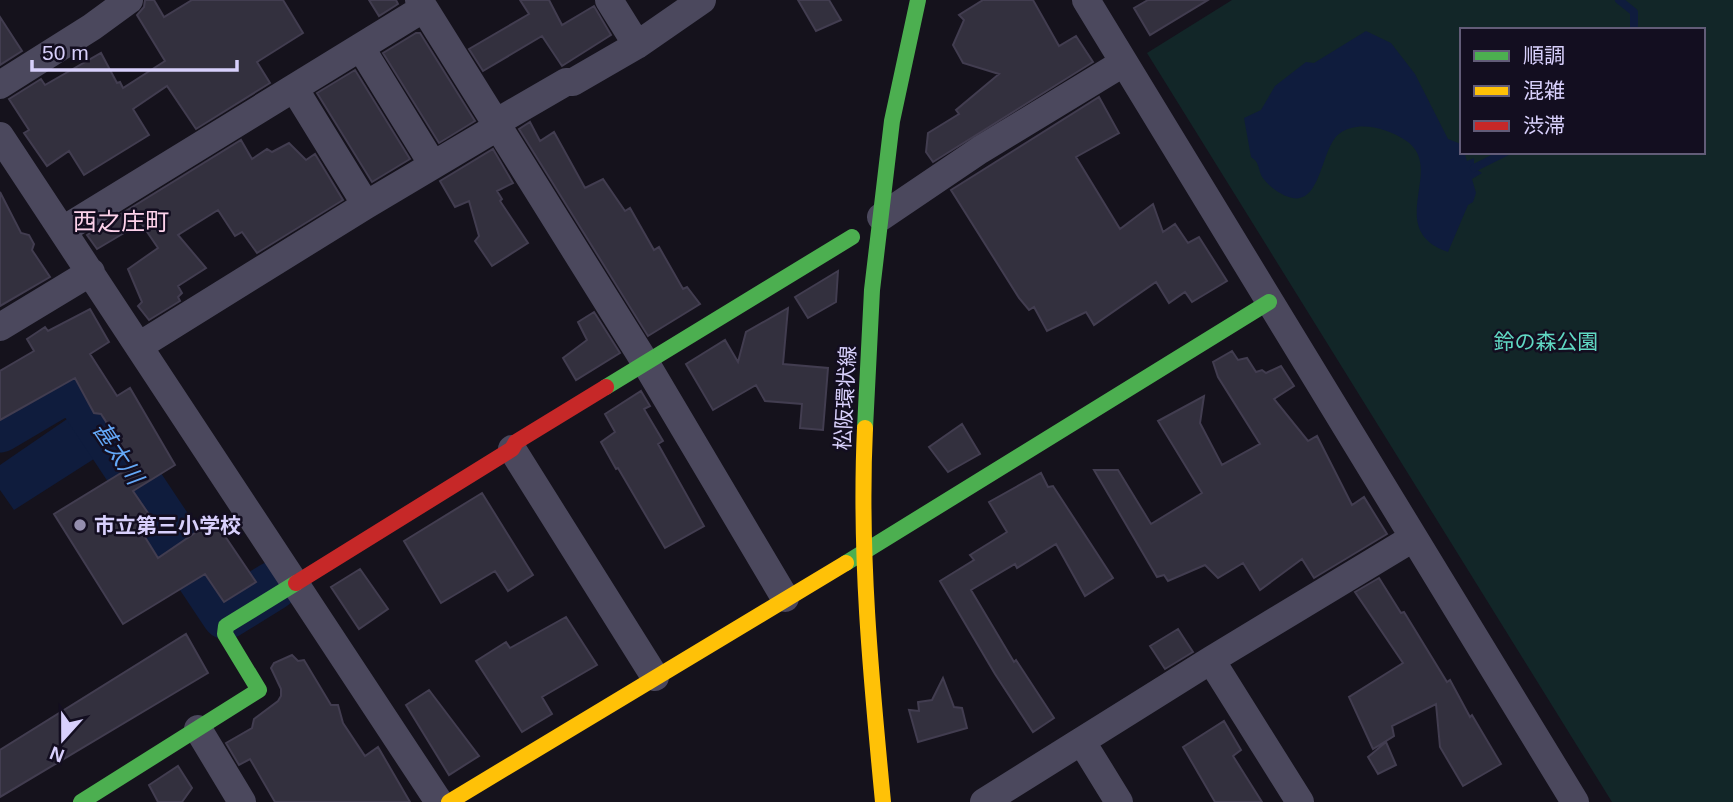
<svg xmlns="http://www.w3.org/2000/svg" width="1733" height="802" font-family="Helvetica,'Noto Sans JP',sans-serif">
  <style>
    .green { fill: #122628; fill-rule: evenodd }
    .water { fill: #0f1c3d }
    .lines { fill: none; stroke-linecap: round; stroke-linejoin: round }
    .stream { stroke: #0f1c3d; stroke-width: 8 }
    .river { stroke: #0f1c3d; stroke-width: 49 }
    .building { fill: #33303e; stroke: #423d50; stroke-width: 2 }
    .street { stroke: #4b485d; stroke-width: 28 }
    .fast { stroke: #4caf50; stroke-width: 16 }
    .slow { stroke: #ffc107; stroke-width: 16 }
    .jam { stroke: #c62828; stroke-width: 16 }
    .poi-dot { fill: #948eae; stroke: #130e20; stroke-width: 2.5 }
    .labels { text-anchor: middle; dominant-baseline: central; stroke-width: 5; stroke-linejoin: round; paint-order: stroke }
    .park-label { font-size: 21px; fill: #60d8c3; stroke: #130e20 }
    .street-label { font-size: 21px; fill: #d8d0fc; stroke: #130e20 }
    .poi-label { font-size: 21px; font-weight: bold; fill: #d8d0fc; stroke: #130e20; text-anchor: start }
    .water-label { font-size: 23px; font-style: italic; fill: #64a8f7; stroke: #130e20 }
    .quarter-label { font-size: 24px; fill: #fdd2ea; stroke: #130e20 }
  </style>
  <rect width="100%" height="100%" fill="#15121c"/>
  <path class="green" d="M1232 0H1733V802H1612L1147 53ZM1462 30H1703V152H1462Z"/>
  <path class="water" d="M1366 31 1391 43 1415 74 1448 139 1461 144 1462 152H1464L1467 161 1474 158V168L1482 173 1472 179 1476 193 1473 202 1468 205 1448 252C1382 229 1448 167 1405 140 1387 128 1357 120 1339 134 1319 149 1322 218 1280 193 1274 190 1264 181 1261 175 1258 167 1259 162 1251 157L1244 118 1261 110 1275 86 1306 62 1314 63Z
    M70 417 97 457 14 510 0 490V465Z"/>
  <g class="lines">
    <path class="stream" d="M1619 0 1634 12V30
      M1474 168 1506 152"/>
    <path class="river" d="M0 428 73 385 226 615 273 586"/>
  </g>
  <path class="building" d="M145 0H154L164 17 192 0H283L303 33 257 62 270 83 196 129 167 86 133 109 149 135 84 175 69 151 47 166 24 133 29 130 9 99 41 79 45 85 101 53 117 83 120 82 123 88 165 61 137 15 144 7Z
    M369 0H396L398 4 379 16Z
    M520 0H549L562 25 594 6 611 35 562 66 542 36 483 71 469 49 529 14Z
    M798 0H829L841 20 816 31Z
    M983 0H1033L1059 46 1076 36 1093 62 933 162 926 152 928 133 959 114 956 110 999 74 963 63 953 45 964 20 959 15Z
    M1148 0H1208L1150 35 1134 8Z
    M0 17 22 51 0 65Z
    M416 33H420L475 121 439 143 383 53Z
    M355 70 410 159 372 182 317 93Z
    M1099 97 1119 133 1076 157 1120 229 1153 204 1163 232 1175 224 1188 243 1199 237 1227 281 1192 302 1185 292 1169 303 1156 282 1094 325 1086 312 1047 331 1034 307 1029 310 1019 298 951 190Z
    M530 122 540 141 554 132 585 188 603 179 625 211 630 208 654 250 659 247 683 289 687 287 700 304 648 336 519 129Z
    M241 140 252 159 267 149 272 152 289 143 306 160 315 154 343 200 257 253 242 232 235 236 218 210 178 235 206 268 178 286 182 293 178 297 180 301 149 320 138 306 142 302 128 269 158 248 141 223 97 249 87 235Z
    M493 149 513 183 497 191 502 199 500 201 528 243 492 266 475 241 479 236 469 201 455 207 440 181Z
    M0 192 21 233 29 235 34 244 32 250 50 277 0 306Z
    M838 271 836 302 808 318 795 297Z
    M788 308 783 364 828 368 823 430 800 428 802 404 765 401 756 385 713 410 686 364 725 340 738 362 746 332Z
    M90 309 109 342 90 354 117 396 130 388 175 465 133 491 148 513 135 521 158 558 214 520 256 582 224 602 205 574 123 624 54 514 134 465 101 414 94 413 75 378 0 420V371L34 351 27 339 45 327 48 331Z
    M594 312 620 353 576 380 563 358 587 340 578 322Z
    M1232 351 1238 360 1247 358 1256 372 1262 370 1266 373 1281 366 1294 386 1274 399 1308 441 1317 436 1352 505 1364 497 1387 534 1314 578 1302 559 1260 590 1243 563 1218 578 1205 565 1168 581 1164 575 1157 577 1094 470H1118L1151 524 1202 493 1158 421 1204 396 1200 423 1222 465 1260 444 1218 377 1213 362Z
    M641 391 650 406 644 409 663 441 658 444 704 526 665 548 618 468 616 469 601 442 615 432 605 414Z
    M962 424 980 454 948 472 929 447Z
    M1041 473 1048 487 1053 486 1113 578 1085 596 1056 544 1017 568 1015 564 971 590 1014 662 1016 660 1054 718 1033 732 995 674 940 581 974 560 970 555 1007 532 989 502Z
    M482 493 533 575 508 591 495 571 441 603 404 541Z
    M360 569 388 609 359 629 331 587Z
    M1379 578 1401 613 1404 612 1447 682 1450 680 1470 717 1472 715 1501 764 1463 786 1440 747 1436 704 1392 726 1394 736 1373 749 1349 697 1403 663 1355 592Z
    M566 617 597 665 542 697 552 714 522 732 476 661 506 642 510 648Z
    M1178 629 1193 652 1165 669 1150 646Z
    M186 634 208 673 0 797V750Z
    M292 655 298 661 304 660 331 705H338L343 723 365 756 378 747 410 802H275L250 759 239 765 226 743 252 728 254 719 278 701 281 696V689L271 668 274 663Z
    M943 678 954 707 962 708 967 728 918 742 909 710 919 711 918 702 932 700Z
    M429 690 479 756 449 775 406 705Z
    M1224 721 1241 750 1233 756 1262 802H1215L1183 747Z
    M1386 742 1396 765 1378 774 1368 757Z
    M178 766 192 788 182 802H158L149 785Z"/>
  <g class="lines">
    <path class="street" d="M419 0 645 362 785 598
      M609 0 637 45
      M1086 0 1575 802
      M361 48 433 165
      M0 85 92 27 129 0
      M294 88 366 205
      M497 122 566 82H573L637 45 702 0
      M0 136 439 802
      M881 217 980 150 1123 63
      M63 230 424 8
      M0 327 91 272
      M139 346 366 205 499 126
      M512 449 655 677
      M1211 660 1300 802
      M198 729 242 802
      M1082 742 1119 802
      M984 802 1211 660 1413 538"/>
    <path class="fast" d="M606 387 852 237
      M865 428 872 290 892 121 918 0
      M846 563 1269 302
      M81 802 259 690 225 634 226 626 296 583"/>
    <path class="slow" d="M865 428C859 554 871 677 883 802
      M449 802 846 563"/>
    <path class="jam" d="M296 583 512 449 516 442 606 387"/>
  </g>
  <circle class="poi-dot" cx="80" cy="525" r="7"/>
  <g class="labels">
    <g class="park-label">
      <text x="1546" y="341">鈴の森公園</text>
    </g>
    <g class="street-label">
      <text transform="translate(845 398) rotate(-87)">松阪環状線</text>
    </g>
    <g class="poi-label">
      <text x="94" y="525">市立第三小学校</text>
    </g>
    <g class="water-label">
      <text transform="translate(118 453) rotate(56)">甚太川</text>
    </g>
    <g class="quarter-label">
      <text x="121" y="221">西之庄町</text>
    </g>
  </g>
  <rect x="1460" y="28" width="245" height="126" fill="#130e20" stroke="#625c78" stroke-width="2"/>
  <rect x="1474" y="51" width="35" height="10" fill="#4caf50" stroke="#625c78" stroke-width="2"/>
  <text x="1523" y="63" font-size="21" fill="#d8d0fc">順調</text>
  <rect x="1474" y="86" width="35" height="10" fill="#ffc107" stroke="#625c78" stroke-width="2"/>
  <text x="1523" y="98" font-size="21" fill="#d8d0fc">混雑</text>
  <rect x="1474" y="121" width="35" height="10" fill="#c62828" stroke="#625c78" stroke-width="2"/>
  <text x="1523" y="133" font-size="21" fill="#d8d0fc">渋滞</text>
  <g transform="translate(63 739) rotate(201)" stroke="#130e20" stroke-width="5" paint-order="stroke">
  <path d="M0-5L12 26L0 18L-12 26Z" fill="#d8d0fc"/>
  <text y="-10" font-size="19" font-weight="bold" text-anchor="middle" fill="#d8d0fc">N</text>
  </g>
  <path d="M32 60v10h205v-10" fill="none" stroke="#d8d0fc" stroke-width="3.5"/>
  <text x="42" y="60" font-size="21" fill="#d8d0fc" stroke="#130e20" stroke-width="5" paint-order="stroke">50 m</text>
</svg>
